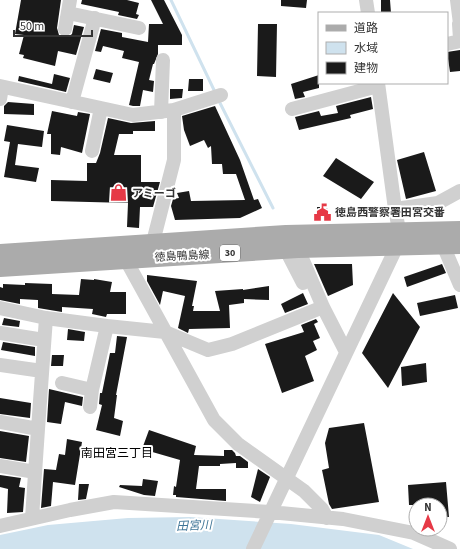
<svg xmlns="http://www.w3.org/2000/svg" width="460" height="549" font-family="'Source Sans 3','Noto Sans JP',sans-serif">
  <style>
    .water { fill: #cfe2ee }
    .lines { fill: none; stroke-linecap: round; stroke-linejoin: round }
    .stream { stroke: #cfe2ee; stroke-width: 3 }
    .building { fill: #1a1a1a }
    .minor { stroke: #d0d0d0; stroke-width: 14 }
    .major { stroke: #ababab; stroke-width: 18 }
    .labels { text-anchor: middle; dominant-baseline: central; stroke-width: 4; stroke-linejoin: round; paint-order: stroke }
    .shield { fill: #fff; stroke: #707070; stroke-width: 1 }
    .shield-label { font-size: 10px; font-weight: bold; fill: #333 }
    .poi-label { font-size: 11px; font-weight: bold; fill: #333; stroke: #fff; text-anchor: start }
    .street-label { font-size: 11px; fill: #333; stroke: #fff }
    .neighbourhood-label { font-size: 12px; fill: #000; stroke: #fff }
    .water-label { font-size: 12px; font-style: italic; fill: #3f7597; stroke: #fff }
  </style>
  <rect width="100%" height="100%" fill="#fff"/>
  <path class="water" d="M190 517 291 524 379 535 413 549H0V535L48 525 128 518Z"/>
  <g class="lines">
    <path class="stream" d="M171 0 215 92
      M219 101 273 208"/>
  </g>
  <path class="building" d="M21 0H61L57 28 59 35 68 37 72 34 74 25 84 27 76 55 58 51 55 66 23 58 24 55 19 54 24 35 15 34Z
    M82 0H127L139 3 136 14 139 15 137 19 118 15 119 12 81 4Z
    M151 0H164L182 35V45H158V54L154 64H153L149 80 154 81 153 92 143 90 140 106H133L129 105 139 62 122 58 124 51 103 46 101 52 95 51 101 29 122 33V37L148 42 149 24H163Z
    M281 0H307L306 8 281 6Z
    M381 0H390L391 13H381Z
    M258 24H277L276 77 257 76Z
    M460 50V71L450 72 447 52Z
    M96 69 113 73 110 83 93 79Z
    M54 74 70 78 66 92 18 81 19 76 52 84Z
    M319 75V88L303 92 305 97 295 99 291 84Z
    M189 79H203V91H188Z
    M170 89H183L182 98 170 99Z
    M371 97 373 109 350 115 351 118 299 130 295 117 319 111 321 116 338 113 336 106Z
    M8 102 34 104V115L4 114V106Z
    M215 106 240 160 254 200 258 199 262 208 240 218 175 220 171 206 173 199 179 198 177 193 189 191 191 201 245 200 236 174H223L222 164H212L211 146 208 148 204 140 190 146 184 130 182 116Z
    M52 111 77 116 78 112 90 114 82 153 61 147 60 155 51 154V134H47Z
    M108 118 131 123 155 121V131H133V134H119L114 155H141V182H160L153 207H140L139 228 127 227 128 203 51 201V180L87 181V163H96L100 153Z
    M7 125 44 131 42 147 18 144 15 165 39 168 36 182 4 177 10 142 4 141Z
    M424 152 436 191 406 199 397 160Z
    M336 158 374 182 361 199 323 176Z
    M317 207H327L328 217H318Z
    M314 264H352L353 285 328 296Z
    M442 264 446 273 407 287 404 277Z
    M147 275 197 281 192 306H194L193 311H220L215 291 243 289V290L269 286V300L244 299V303L229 305 230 328 189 329 188 333 178 328 185 296 163 291 160 305 147 281Z
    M81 279 94 280V279L112 282 110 292H126V314H107L106 317 92 314 93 309 62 307V312L38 308V300L20 299V304L0 300V287L3 288V284L25 285V283L52 284V294L79 295Z
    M303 293 308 304 285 313 281 304Z
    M393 293 420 327 388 388 362 353Z
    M455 295 458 308 420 316 417 303Z
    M4 318 20 321 19 327 2 325Z
    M316 319 318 322 314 324 320 338 313 341 317 350 305 356 314 381 282 393 265 344 304 332 301 325Z
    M68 329 85 332 84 341 67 340Z
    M117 336 127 337 116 395H117L114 418 123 421 120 436 96 430 102 405 99 404 100 393H102L110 353H115Z
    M3 342 35 347V356L1 350Z
    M52 355H64L63 366H51Z
    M426 363 427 382 402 386 401 367Z
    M49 389 83 397 82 406 65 402 61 424 47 422Z
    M0 398 31 403 30 418 0 414Z
    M364 423 379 502 332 509 329 504 322 470 329 468 325 443 329 428Z
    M149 430 196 446 194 455 224 456V450H232L235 453 236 456H240L248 462V468H236V463L220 464V466H199L196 489H226V501L176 497V495H173L174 486 176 487 180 460 142 449Z
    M0 431 29 436 26 462 0 458Z
    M67 439 82 442 75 485 53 482 51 506 41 508 44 469 56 470 59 454 65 455Z
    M258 469 270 477 260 502 251 497Z
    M0 475 21 478 19 487 25 488 23 512 7 513 8 489 0 487Z
    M143 479 158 481 155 496 144 495 119 487 120 485 142 486Z
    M446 482 449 517H440V505H409L408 485Z
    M79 484H89L86 499 78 500Z"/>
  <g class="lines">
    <path class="minor" d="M366 0 368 13
      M457 0 460 24
      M68 13 139 28
      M459 24 460 39
      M65 29 70 0
      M447 44 460 41
      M378 83 395 209
      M0 86 133 115 174 110V160L153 242V251
      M0 99 2 87
      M72 102 95 18
      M292 109 378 86
      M174 110 221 95
      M161 112 163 60
      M92 151 101 108
      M443 245 460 285
      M298 249 323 307 346 352
      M286 250 303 283
      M126 260 214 420 238 444 304 491 322 509 327 518
      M0 308 46 318 107 326 92 390 62 383
      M107 326 165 332 208 350 232 344 323 307
      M0 333 44 340
      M0 365 42 371
      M90 407 92 390
      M0 422 38 429 46 318
      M0 466 35 472
      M32 518 38 429
      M0 526 70 510 114 502 270 512 343 519 414 533 450 549
      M253 549 397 246 399 230 395 209 438 203 460 191"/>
    <path class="major" d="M0 253 286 234 460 230
      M0 268 298 249 460 245"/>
  </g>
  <defs>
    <symbol id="shop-bare" viewBox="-9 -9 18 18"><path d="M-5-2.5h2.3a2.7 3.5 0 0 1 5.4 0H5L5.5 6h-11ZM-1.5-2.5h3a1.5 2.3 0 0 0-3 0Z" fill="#e63946" stroke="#fff" stroke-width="2.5" paint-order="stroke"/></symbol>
    <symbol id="civic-bare" viewBox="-9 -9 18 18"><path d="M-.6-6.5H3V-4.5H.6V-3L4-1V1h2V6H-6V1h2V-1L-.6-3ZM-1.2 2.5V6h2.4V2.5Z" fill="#e63946" stroke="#fff" stroke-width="2.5" paint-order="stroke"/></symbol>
  </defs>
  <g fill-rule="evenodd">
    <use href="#shop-bare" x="106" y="180" width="25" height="25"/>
    <use href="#civic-bare" x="310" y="200" width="25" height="25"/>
  </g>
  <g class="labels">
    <rect class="shield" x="220" y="245" width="20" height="16" rx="3"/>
    <g class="shield-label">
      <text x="230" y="253">30</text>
    </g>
    <g class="poi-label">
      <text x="132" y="193">アミーゴ</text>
      <text x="335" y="212">徳島西警察署田宮交番</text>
    </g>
    <g class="street-label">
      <text transform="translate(182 256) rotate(-3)">徳島鴨島線</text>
    </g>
    <g class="neighbourhood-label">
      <text x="117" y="453">南田宮三丁目</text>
    </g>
    <g class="water-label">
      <text transform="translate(194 526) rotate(-2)">田宮川</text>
    </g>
  </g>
  <rect x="318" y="12" width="130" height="72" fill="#ffffff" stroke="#adadad"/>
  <rect x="326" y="25" width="20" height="6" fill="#ababab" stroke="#adadad"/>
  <text x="354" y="32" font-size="12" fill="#333333">道路</text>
  <rect x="326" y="42" width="20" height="12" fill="#cfe2ee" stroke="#adadad"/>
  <text x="354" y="52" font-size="12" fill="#333333">水域</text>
  <rect x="326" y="62" width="20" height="12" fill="#1a1a1a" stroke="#adadad"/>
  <text x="354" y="72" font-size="12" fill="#333333">建物</text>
  <g transform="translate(428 517)"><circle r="19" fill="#ffffff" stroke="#adadad"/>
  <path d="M0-3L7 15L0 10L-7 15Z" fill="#e63946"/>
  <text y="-6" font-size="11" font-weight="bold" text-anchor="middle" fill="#333333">N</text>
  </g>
  <path d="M14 30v6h78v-6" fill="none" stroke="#333333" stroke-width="2"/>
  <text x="20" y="30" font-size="12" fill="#333333" stroke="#ffffff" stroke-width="3" paint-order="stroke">50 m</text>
</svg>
